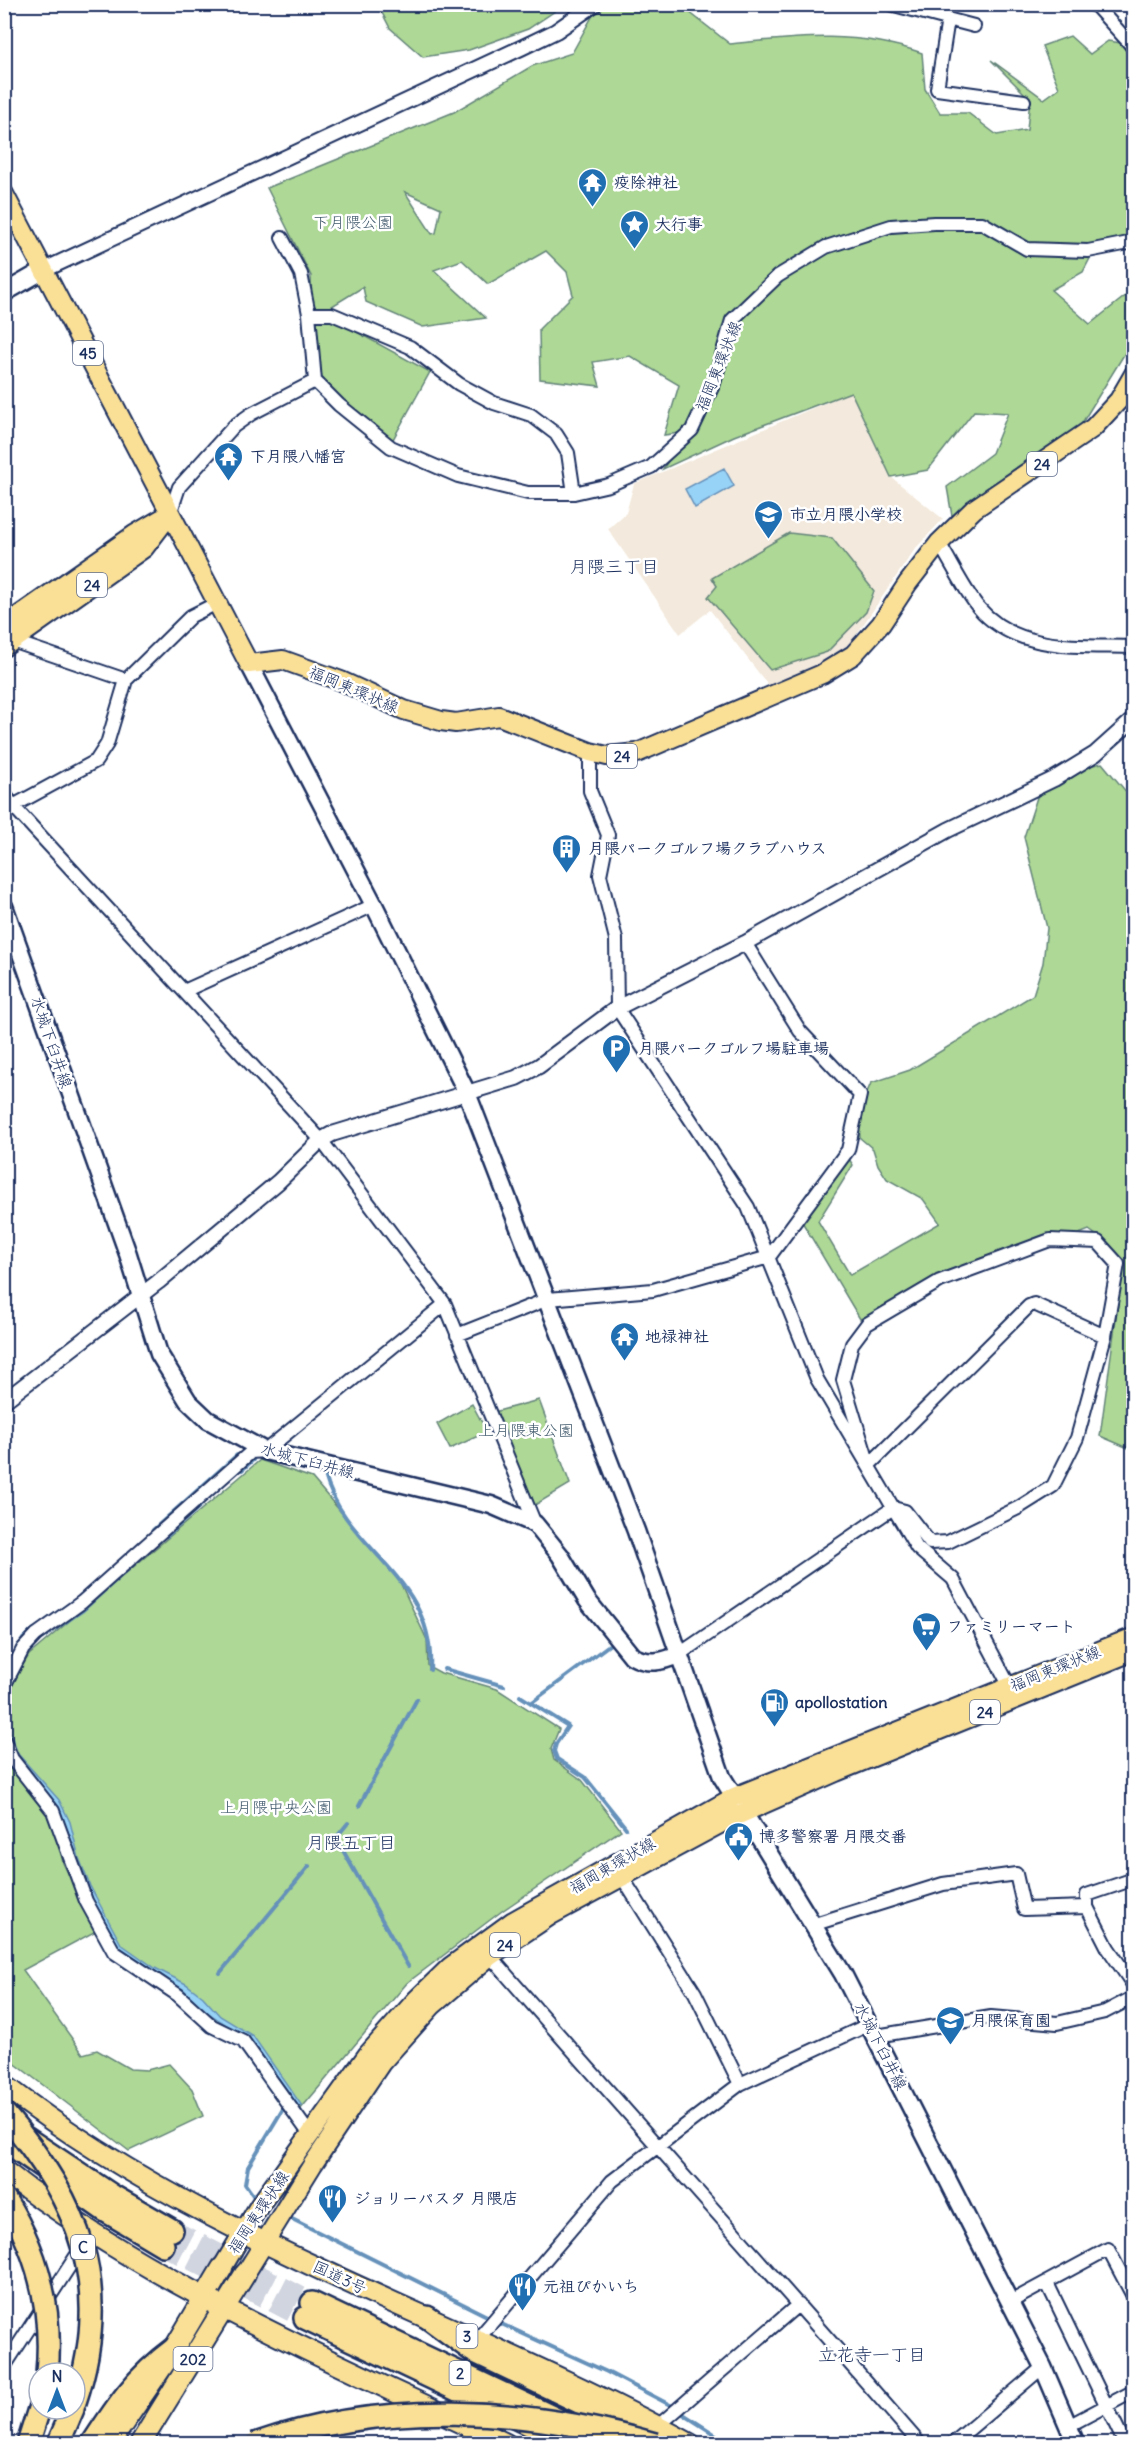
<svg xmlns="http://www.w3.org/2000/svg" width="1138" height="2448" font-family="Delius,'Klee One',sans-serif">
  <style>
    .built { fill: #f3e9dc }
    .green { fill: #add895; stroke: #64847a; stroke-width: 1.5; fill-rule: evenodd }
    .water { fill: #97d2f7; stroke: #6591ba; stroke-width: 1.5 }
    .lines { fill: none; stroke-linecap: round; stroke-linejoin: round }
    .stream { stroke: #6591ba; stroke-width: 4 }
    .motorway-tunnel { stroke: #d1d5df; stroke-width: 21; stroke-dasharray: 21 10; stroke-linecap: butt }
    .minor-casing { stroke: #1b2f5e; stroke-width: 16 }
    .tertiary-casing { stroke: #1b2f5e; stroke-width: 18 }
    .secondary-casing { stroke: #1b2f5e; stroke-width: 21 }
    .primary-casing { stroke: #1b2f5e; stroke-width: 22 }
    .trunk-casing { stroke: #1b2f5e; stroke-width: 24 }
    .motorway-casing { stroke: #1b2f5e; stroke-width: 26 }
    .minor { stroke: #fff; stroke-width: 12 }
    .tertiary { stroke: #fff; stroke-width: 14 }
    .secondary { stroke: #fff; stroke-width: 16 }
    .primary { stroke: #fadf96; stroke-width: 18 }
    .trunk { stroke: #fadf96; stroke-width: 20 }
    .motorway { stroke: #fadf96; stroke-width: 21 }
    .motorway-bridge-casing { stroke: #1b2f5e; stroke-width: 26; stroke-linecap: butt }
    .motorway-bridge { stroke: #fadf96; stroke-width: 21 }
    .labels { text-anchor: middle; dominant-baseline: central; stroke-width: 5; stroke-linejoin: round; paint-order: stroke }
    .shield { fill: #fff; stroke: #5f6d8e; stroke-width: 1.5 }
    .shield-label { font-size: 15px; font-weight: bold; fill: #1b2f5e }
    .poi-label { font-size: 16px; font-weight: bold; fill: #1b2f5e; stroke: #fff; text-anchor: start }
    .park-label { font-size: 16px; fill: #40596c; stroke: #fff }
    .street-label { font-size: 16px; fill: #1b2f5e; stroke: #fff }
    .neighbourhood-label { font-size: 18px; fill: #1b2f5e; stroke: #fff }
  </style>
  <rect width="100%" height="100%" fill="#fff"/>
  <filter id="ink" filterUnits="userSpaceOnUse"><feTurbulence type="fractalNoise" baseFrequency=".0167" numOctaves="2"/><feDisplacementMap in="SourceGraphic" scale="12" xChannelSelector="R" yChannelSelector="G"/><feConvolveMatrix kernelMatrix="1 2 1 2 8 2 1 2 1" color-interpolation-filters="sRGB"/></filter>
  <g filter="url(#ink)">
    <path class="built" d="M851 392 891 477 943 519 915 549 852 641 825 663 768 685 710 610 680 634 608 529 626 513 634 484Z"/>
    <path class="green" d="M378 5H564L528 29 469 50 423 57 390 28Z
      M603 5H680L730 44C798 37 856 30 922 53L925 89 940 113H968L997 135 1027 130 1030 99 991 60 1044 99 1059 88 1042 46 1070 36 1090 54 1108 41 1121 43 1133 62V235L1098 243 1083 272 1051 290 1090 324 1133 290V340L1074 436 952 516 947 487 992 453 1008 413 974 411 928 470 891 477 851 392 734 436 663 469 687 432 664 435 679 385 630 356 593 362 600 386 540 379 539 329 573 295 567 272 546 251 488 284 462 260 434 270 486 318 423 327 366 302 363 287 329 308H312L311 276 267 188 454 112 532 66 572 53 598 6ZM405 192 441 208 436 233 432 234Z
      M313 318H331L430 372 392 441 319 380Z
      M789 533 832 538 874 591 866 612 827 652 770 670 708 597 717 586 712 578Z
      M1102 763 1128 794 1134 792 1133 1450 1100 1436 1123 1267 1110 1245 1089 1230 860 1319 801 1220 847 1156 853 1165 818 1221 850 1275 940 1223 923 1199 887 1179 878 1165 873 1149 860 1138 858 1113 871 1083 910 1070 1033 995 1043 963 1047 928 1024 837 1044 776Z
      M539 1400 570 1484 535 1505 494 1412Z
      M472 1404 487 1432 450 1449 437 1424Z
      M260 1460 312 1478 399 1580 427 1640 428 1666 441 1673 497 1689 559 1729 551 1749 554 1760 582 1780 621 1830 502 1911 407 1983 299 2111 244 2038 216 2023 116 1949 85 1889 61 1824 5 1734V1695L29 1655Z
      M4 1759 45 1810 58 1840 63 1863 96 1931 23 1970 83 2054 97 2050 130 2069 147 2070 169 2064 192 2089 203 2116 129 2151 5 2056Z"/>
    <path class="water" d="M724 468 734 486 695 508 685 489Z
      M4 1717 18 1754 59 1800 70 1822 79 1858 90 1886 121 1944 155 1968 186 1984 203 1997 220 2016 253 2036 302 2106 297 2107 251 2041 205 2011 183 1989 152 1973 117 1948 97 1907 89 1897 75 1859 13 1756 5 1730Z"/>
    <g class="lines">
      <path class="stream" d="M242 1470 253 1460
        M325 1475C345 1550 436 1577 430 1670
        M153 1530 237 1455
        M167 1536 201 1505
        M39 1640 83 1610 147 1552
        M444 1669 504 1686
        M4 1670 23 1639 34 1629
        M520 1696 568 1726 556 1744 554 1751 557 1759 585 1777 626 1828
        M531 1703 609 1645
        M359 1806 417 1699
        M336 1838 408 1966
        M335 1839 348 1823
        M220 1973 309 1866
        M255 2198 245 2184 248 2167 283 2109
        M288 2217 491 2318
        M497 2322 607 2372 674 2407
        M680 2412 730 2444"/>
      <path class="motorway-tunnel" d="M172 2230 312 2303
        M163 2245 305 2318"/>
      <defs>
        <path id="minor" d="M890 4 974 26
          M1094 4 1134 48
          M948 19 937 89 1024 101
          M282 238 301 274 309 314 315 381
          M309 314H332L410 347 459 384 494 403 531 415 556 434 568 453 574 493
          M170 514 179 487 234 426 251 414 315 381 339 405 391 447 458 476 528 493H574L609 485 651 467 692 430 714 383 732 320 778 276 826 247 891 226 934 223H982L1027 249 1088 251 1134 242
          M939 543C952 564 963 588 978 607 1017 653 1079 645 1134 647
          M12 641 126 680
          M590 752V791L608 835 600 875 616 939 617 1008 748 1207 817 1379 917 1548 953 1579 1010 1687
          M4 793 13 806 321 1140 445 1304 535 1524
          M13 806 96 761 107 744 126 680 191 616 217 603
          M184 991 374 905
          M1050 1240 1098 1242 1118 1264 1105 1336 1034 1304 1029 1306 869 1465 843 1380 852 1344 867 1324 940 1281Z
          M457 1335 548 1299 653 1290 769 1257 848 1150 860 1095 800 1031 745 943
          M678 1655 893 1508 905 1511 930 1543 948 1542 1018 1508 1053 1486 1077 1438 1105 1336
          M4 1686 23 1649 36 1635 82 1602 251 1452 265 1451 445 1304
          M4 1740 12 1759 53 1811 86 1901 114 1952 178 1995 212 2026 243 2041 311 2136
          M622 1877 695 1993 740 2084
          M1087 1907 1108 1948 1134 1986
          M815 1924 943 1884 1016 1874 1024 1909 1087 1907V1895L1134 1879
          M490 1956C632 2119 778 2280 920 2444
          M876 2036 991 2017 1057 2023 1105 2012 1134 1997
          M1047 2283 1125 2444
          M1010 2302 1108 2249 1134 2298
          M477 2340 612 2181 740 2084 870 2024
          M4 2367 82 2247
          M1070 2425 1134 2391
          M658 2426 799 2304
          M952 2444 1043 2367"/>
        <path id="tertiary" d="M44 270 523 47 556 31 595 4
          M4 1401 158 1282 278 1182 321 1140 332 1134 516 1078 539 1066 617 1008 745 943 948 830 1054 779 1095 754 1134 719"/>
        <path id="secondary" d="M4 293 44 270
          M249 664 374 905 467 1093 636 1531 722 1777 843 1974 1043 2367 1076 2444
          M4 906 128 1254 159 1354 188 1401 208 1420 265 1451 491 1505 535 1524 560 1555 587 1600 632 1656C648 1665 662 1662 678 1655"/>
        <path id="primary" d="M4 194 249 664 283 660 341 681 404 710 441 721 456 723 499 716 590 752 607 756 637 753 822 674 853 655 881 624 908 583 939 543 974 509 1093 428 1119 400 1134 374
          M4 626 134 535 161 519
          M4 647 144 548 170 514
          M222 2268 259 2206 368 2054 416 2000 450 1967 513 1921 734 1797 1134 1637
          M245 2274 313 2164 381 2063 432 2006 490 1956 551 1915 727 1820 836 1772 1134 1651"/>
        <path id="trunk" d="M4 2085C209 2245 464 2320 690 2444
          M4 2171C152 2286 338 2363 506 2444
          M109 2444 174 2349 222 2268
          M140 2444 245 2274"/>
        <path id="motorway" d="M26 2138 113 2196 172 2230
          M4 2140 104 2210 163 2245
          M312 2303 609 2444
          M427 2317 473 2351 658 2440
          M305 2318 571 2444
          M28 2444 39 2409
          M58 2444 73 2409
          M92 2444C118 2404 135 2378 174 2349"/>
      </defs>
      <use href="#minor" class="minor-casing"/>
      <use href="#tertiary" class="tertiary-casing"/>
      <use href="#secondary" class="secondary-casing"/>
      <use href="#primary" class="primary-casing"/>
      <use href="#trunk" class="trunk-casing"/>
      <use href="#motorway" class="motorway-casing"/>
      <use href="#minor" class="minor"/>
      <use href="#tertiary" class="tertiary"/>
      <use href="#secondary" class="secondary"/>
      <use href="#primary" class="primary"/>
      <use href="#trunk" class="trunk"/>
      <use href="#motorway" class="motorway"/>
      <defs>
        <path id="motorway-bridge" d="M4 2113C80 2201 114 2287 75 2402
          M4 2198C38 2251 53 2310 47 2373
          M255 2444C382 2399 527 2407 655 2444"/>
      </defs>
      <use href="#motorway-bridge" class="motorway-bridge-casing"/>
      <use href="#motorway-bridge" class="motorway-bridge"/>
    </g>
  </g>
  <defs>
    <symbol id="temple-pin" viewBox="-11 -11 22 30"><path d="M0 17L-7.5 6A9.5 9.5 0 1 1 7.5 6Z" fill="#1f6fb2" stroke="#fff"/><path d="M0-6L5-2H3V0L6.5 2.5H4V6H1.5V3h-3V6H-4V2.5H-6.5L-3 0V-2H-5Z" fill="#fff"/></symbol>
    <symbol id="sight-pin" viewBox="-11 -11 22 30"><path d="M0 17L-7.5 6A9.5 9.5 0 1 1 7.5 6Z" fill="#1f6fb2" stroke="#fff"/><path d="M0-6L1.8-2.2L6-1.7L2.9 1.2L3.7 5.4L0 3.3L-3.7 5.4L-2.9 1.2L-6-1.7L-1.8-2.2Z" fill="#fff"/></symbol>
    <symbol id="school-pin" viewBox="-11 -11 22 30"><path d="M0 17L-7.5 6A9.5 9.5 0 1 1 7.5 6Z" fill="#1f6fb2" stroke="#fff"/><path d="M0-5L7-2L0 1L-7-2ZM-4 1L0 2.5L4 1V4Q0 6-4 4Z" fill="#fff"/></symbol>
    <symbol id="building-pin" viewBox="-11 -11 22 30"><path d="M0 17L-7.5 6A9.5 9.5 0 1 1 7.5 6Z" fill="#1f6fb2" stroke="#fff"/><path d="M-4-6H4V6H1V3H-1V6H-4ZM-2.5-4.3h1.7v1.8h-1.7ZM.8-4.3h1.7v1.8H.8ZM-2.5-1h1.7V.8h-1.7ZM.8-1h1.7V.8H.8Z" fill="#fff"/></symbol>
    <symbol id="parking-pin" viewBox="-11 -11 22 30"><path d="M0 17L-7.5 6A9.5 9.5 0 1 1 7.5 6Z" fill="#1f6fb2" stroke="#fff"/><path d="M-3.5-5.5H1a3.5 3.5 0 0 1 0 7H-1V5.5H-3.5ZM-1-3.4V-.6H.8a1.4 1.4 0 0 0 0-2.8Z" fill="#fff"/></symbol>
    <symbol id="supermarket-pin" viewBox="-11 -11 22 30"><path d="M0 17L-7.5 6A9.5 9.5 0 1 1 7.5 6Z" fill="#1f6fb2" stroke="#fff"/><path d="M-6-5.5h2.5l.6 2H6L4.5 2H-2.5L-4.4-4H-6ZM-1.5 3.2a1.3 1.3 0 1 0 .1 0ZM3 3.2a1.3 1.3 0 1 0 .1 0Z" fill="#fff"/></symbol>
    <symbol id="fuel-pin" viewBox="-11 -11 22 30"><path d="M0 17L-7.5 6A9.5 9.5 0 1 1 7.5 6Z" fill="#1f6fb2" stroke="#fff"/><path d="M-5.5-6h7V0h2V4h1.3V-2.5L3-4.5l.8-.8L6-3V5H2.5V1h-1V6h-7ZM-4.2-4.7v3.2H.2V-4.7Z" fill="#fff"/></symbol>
    <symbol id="civic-pin" viewBox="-11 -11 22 30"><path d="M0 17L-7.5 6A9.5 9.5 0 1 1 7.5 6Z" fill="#1f6fb2" stroke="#fff"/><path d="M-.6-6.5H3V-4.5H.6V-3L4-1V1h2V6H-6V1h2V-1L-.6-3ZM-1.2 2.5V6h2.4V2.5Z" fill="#fff"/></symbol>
    <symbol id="restaurant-pin" viewBox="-11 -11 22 30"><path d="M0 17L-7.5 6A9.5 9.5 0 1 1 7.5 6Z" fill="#1f6fb2" stroke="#fff"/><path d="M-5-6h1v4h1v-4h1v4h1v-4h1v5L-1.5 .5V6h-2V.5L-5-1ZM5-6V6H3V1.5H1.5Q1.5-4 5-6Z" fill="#fff"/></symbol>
  </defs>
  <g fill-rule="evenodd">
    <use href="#temple-pin" x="576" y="166" width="33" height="45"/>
    <use href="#sight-pin" x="618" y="208" width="33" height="45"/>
    <use href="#temple-pin" x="212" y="440" width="33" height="45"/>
    <use href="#school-pin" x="752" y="498" width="33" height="45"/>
    <use href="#building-pin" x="550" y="832" width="33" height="45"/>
    <use href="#parking-pin" x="600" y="1032" width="33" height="45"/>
    <use href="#temple-pin" x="608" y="1320" width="33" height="45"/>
    <use href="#supermarket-pin" x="910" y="1610" width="33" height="45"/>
    <use href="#fuel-pin" x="758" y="1686" width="33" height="45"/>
    <use href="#civic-pin" x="722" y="1820" width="33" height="45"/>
    <use href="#school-pin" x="934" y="2004" width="33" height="45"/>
    <use href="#restaurant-pin" x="316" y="2182" width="33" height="45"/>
    <use href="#restaurant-pin" x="506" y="2270" width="33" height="45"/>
  </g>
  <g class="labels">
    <g class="shield">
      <rect x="73" y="341" width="30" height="24" rx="4.5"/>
      <rect x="1027" y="452" width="30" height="24" rx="4.5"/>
      <rect x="77" y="573" width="30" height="24" rx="4.5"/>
      <rect x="607" y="744" width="30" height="24" rx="4.5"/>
      <rect x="970" y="1700" width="30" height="24" rx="4.5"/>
      <rect x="490" y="1933" width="30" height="24" rx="4.5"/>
      <rect x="71" y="2235" width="24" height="24" rx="4.5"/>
      <rect x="456.5" y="2324" width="21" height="24" rx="4.5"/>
      <rect x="173.5" y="2347" width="39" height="24" rx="4.5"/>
      <rect x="449.5" y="2361" width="21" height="24" rx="4.5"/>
    </g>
    <g class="shield-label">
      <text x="88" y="353">45</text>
      <text x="1042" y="464">24</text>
      <text x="92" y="585">24</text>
      <text x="622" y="756">24</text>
      <text x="985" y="1712">24</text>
      <text x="505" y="1945">24</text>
      <text x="83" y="2247">C</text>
      <text x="467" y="2336">3</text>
      <text x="193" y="2359">202</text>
      <text x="460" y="2373">2</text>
    </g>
    <g class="poi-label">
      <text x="614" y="182">疫除神社</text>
      <text x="655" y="224">大行事</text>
      <text x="250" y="456">下月隈八幡宮</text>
      <text x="790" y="514">市立月隈小学校</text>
      <text x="588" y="848">月隈パークゴルフ場クラブハウス</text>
      <text x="638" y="1048">月隈パークゴルフ場駐車場</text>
      <text x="645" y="1336">地禄神社</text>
      <text x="947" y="1626">ファミリーマート</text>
      <text x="795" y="1702">apollostation</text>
      <text x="759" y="1836">博多警察署 月隈交番</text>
      <text x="971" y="2020">月隈保育園</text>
      <text x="354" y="2198">ジョリーパスタ 月隈店</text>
      <text x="543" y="2286">元祖ぴかいち</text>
    </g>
    <g class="park-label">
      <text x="353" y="222">下月隈公園</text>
      <text x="526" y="1430">上月隈東公園</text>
      <text x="276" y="1807">上月隈中央公園</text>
    </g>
    <g class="street-label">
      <text transform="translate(718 366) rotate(-68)">福岡東環状線</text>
      <text transform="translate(354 689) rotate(23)">福岡東環状線</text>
      <text transform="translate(52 1042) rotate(71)">水城下臼井線</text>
      <text transform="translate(308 1460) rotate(15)">水城下臼井線</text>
      <text transform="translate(1055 1668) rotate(-22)">福岡東環状線</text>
      <text transform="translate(612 1865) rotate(-30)">福岡東環状線</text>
      <text transform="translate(881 2046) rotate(63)">水城下臼井線</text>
      <text transform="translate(258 2212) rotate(-56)">福岡東環状線</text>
      <text transform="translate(340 2277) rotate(25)">国道3号</text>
    </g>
    <g class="neighbourhood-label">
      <text x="614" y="566">月隈三丁目</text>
      <text x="351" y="1842">月隈五丁目</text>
      <text x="872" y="2354">立花寺一丁目</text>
    </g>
  </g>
  <rect width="1138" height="2448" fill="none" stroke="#fff" stroke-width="24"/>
  <rect x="12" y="12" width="1114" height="2424" fill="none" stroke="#1b2f5e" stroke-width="2" filter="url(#ink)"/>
  <g transform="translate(57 2391)"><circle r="28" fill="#ffffff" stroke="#a4acbf" stroke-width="1.5"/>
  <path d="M0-4.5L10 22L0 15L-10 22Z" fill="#1f6fb2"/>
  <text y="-9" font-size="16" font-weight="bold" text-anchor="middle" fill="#1b2f5e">N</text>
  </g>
</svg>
